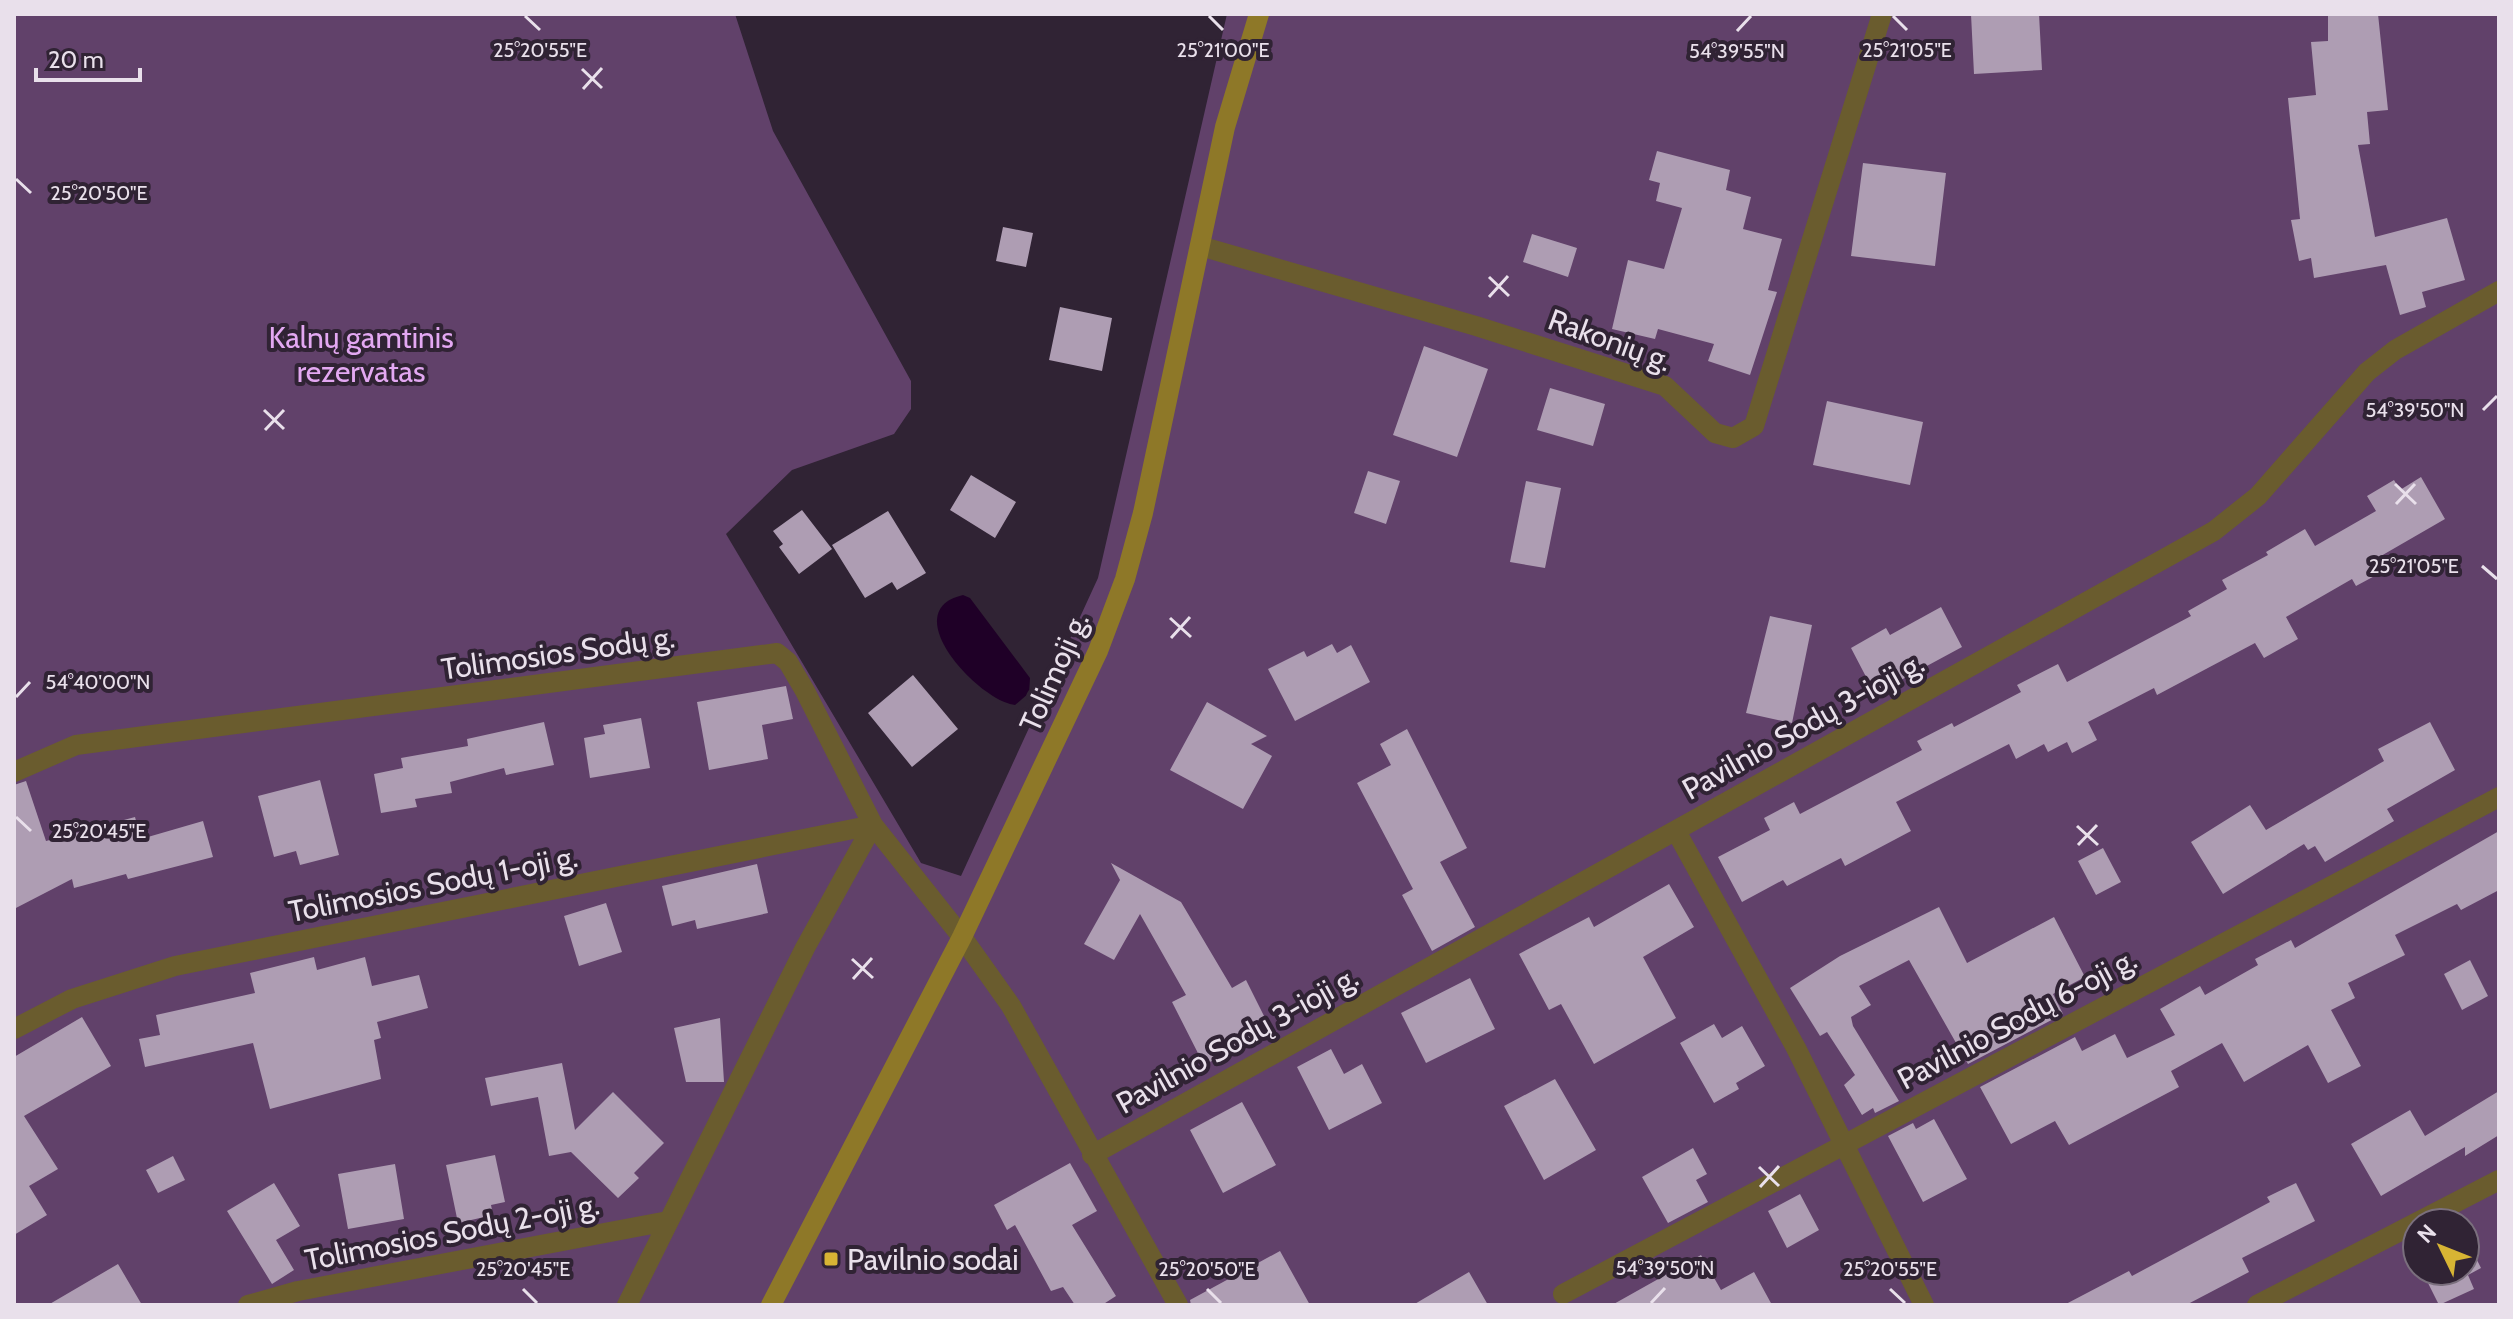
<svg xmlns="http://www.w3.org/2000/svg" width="2513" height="1319" font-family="Cabin,sans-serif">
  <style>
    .green { fill: #61416a; fill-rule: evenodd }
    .water { fill: #1f0027 }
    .building { fill: #ae9db3 }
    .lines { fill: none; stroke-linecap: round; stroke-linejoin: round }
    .street { stroke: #6a5c2e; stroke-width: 20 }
    .secondary { stroke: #8e7828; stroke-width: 20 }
    .ticks { fill: none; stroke: #e9e0eb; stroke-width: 3 }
    .poi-dot { fill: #d7b434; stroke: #302334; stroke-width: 3 }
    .labels { text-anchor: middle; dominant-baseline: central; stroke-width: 8; stroke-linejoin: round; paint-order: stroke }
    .park-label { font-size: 30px; fill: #e3a8f2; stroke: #302334 }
    .street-label { font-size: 30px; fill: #e9e0eb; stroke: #302334 }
    .poi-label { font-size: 30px; fill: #e9e0eb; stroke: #302334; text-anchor: start }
    .ticks-label { font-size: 20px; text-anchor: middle; fill: #e9e0eb; stroke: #302334; stroke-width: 8; stroke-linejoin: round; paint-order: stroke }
  </style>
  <rect width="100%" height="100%" fill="#302334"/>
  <path class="green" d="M14 14H735L773 131 911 381V409L894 434 792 470 726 534 921 863 961 876 1098 578 1227 14H2499V1305H14ZM2417 1223H2465V1271H2417Z"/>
  <path class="water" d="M963 595 970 598 1030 678 1029 693 1015 705C980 702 894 611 963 595Z"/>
  <path class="building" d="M1971 14H2039L2042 70 1974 74Z
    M2328 14H2378L2388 110 2367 112 2370 144 2358 145 2375 237 2447 218 2465 280 2422 292 2426 307 2400 315 2386 265 2314 278 2311 258 2299 261 2291 220 2300 219 2288 98 2316 95 2311 42 2328 41Z
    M1657 151 1730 170 1726 190 1751 197 1743 229 1782 239 1768 290 1777 292 1750 375 1708 361 1714 344 1658 329 1655 339 1612 329 1628 260 1664 269 1682 208 1656 201 1660 183 1649 180Z
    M1863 163 1946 173 1935 266 1851 256Z
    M1003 227 1033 233 1026 267 996 261Z
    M1532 234 1577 248 1568 277 1523 262Z
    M1060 307 1112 318 1102 371 1049 360Z
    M1424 346 1488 369 1457 457 1393 435Z
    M1550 388 1605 404 1593 446 1537 430Z
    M1827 401 1923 422 1910 485 1813 465Z
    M1368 471 1400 481 1386 524 1354 513Z
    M971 475 1016 502 995 538 950 510Z
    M2421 477 2445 519 2374 560 2382 572 2356 586 2352 579 2286 617 2298 639 2264 658 2255 643 2157 695 2154 688 2088 722 2097 740 2072 753 2067 742 2048 752 2044 744 2016 759 2009 744 1896 802 1911 831 1845 866 1841 858 1787 886 1783 880 1742 902 1718 857 1770 830 1764 818 1794 802 1800 814 1922 750 1917 741 1952 723 1954 727 2021 692 2017 685 2058 664 2067 682 2191 616 2188 611 2227 589 2222 580 2268 555 2266 552 2305 529 2315 546 2376 511 2367 496 2394 480 2400 490Z
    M1526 481 1561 488 1545 568 1510 562Z
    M802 510 832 549 799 574 779 547 783 544 773 531Z
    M888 511 926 573 897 590 892 582 865 598 832 545Z
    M1941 607 1962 647 1875 694 1851 648 1886 628 1890 635Z
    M1770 616 1812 625 1792 723 1746 713Z
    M1332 644 1337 653 1351 645 1370 682 1295 721 1268 669 1304 651 1307 657Z
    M913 675 958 729 912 767 868 713Z
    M786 686 793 719 762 725 768 759 709 770 697 702Z
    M1207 702 1267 736 1251 744 1272 756 1243 809 1170 770Z
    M641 718 650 768 590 778 584 738 605 734 603 725Z
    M544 722 554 765 506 775 504 768 450 782 452 793 415 799 417 807 381 813 374 774 403 768 401 758 468 746 467 739Z
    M2430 722 2455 770 2387 809 2394 821 2325 862 2315 846 2308 850 2304 844 2223 894 2191 842 2250 805 2266 830 2384 761 2378 749Z
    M1407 729 1467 848 1440 862 1475 927 1432 951 1402 895 1413 889 1357 783 1391 765 1380 744Z
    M320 780 339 855 300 865 296 851 274 857 258 796Z
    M26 781 46 841 135 817 141 839 203 821 213 857 128 879 126 874 74 888 72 879 14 909V785Z
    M2499 831V890L2461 910 2457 904 2395 935 2405 955 2348 983 2355 998 2331 1010 2361 1066 2328 1083 2308 1045 2244 1082 2222 1043 2171 1071 2179 1087 2069 1145 2055 1121 2011 1144 1980 1087 2075 1037 2082 1051 2115 1034 2127 1058 2175 1035 2160 1009 2200 986 2205 995 2258 965 2255 959 2291 940 2295 948Z
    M2103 848 2121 882 2096 895 2078 861Z
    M1111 863 1181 902 1232 988 1246 980 1271 1030 1204 1065 1172 1002 1186 995 1140 914 1114 960 1084 944 1120 880Z
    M757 864 768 913 697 929 695 920 672 926 662 886Z
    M1669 884 1694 927 1643 957 1676 1018 1594 1064 1561 1004 1549 1010 1519 954 1589 917 1594 927Z
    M606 903 622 952 579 966 564 916Z
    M1939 907 1967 963 2054 917 2085 977 2053 994 2063 1014 1968 1064 1909 960 1859 986 1871 1005 1851 1017 1853 1026 1899 1101 1875 1113 1873 1108 1862 1115 1844 1085 1855 1075 1827 1032 1820 1036 1790 988 1840 956Z
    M314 957 317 970 365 957 372 986 419 975 428 1008 377 1022 381 1038 374 1040 381 1079 270 1109 253 1043 145 1067 139 1039 160 1035 156 1015 255 993 250 973Z
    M2470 960 2488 996 2462 1010 2444 974Z
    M1470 978 1495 1029 1426 1063 1401 1013Z
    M82 1017 111 1066 24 1116 58 1169 29 1186 47 1215 14 1235V1057Z
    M720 1018 724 1082H686L674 1028Z
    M1714 1024 1722 1038 1742 1026 1765 1066 1736 1083 1739 1089 1714 1103 1680 1043Z
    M1331 1049 1344 1074 1362 1064 1382 1103 1329 1130 1297 1067Z
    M562 1063 575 1130 613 1092 664 1143 634 1173 639 1178 618 1198 571 1152 549 1156 538 1097 491 1106 485 1078Z
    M1555 1079 1596 1150 1544 1180 1504 1106Z
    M2499 1091V1135L2465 1156V1147L2381 1196 2351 1144 2410 1110 2425 1136Z
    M1242 1102 1276 1165 1223 1193 1190 1130Z
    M1934 1119 1967 1179 1923 1202 1888 1136 1913 1123 1916 1129Z
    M1693 1148 1707 1174 1696 1180 1708 1202 1668 1223 1642 1177Z
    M495 1155 505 1202 491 1205 493 1215 458 1223 446 1165Z
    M173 1156 185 1180 158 1193 146 1170Z
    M1070 1163 1097 1211 1072 1225 1116 1296 1102 1305H1075L1063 1287 1051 1291 1015 1225 1007 1230 994 1205Z
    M395 1164 404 1219 348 1229 338 1174Z
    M274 1183 300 1226 276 1240 294 1270 272 1284 227 1211Z
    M2296 1183 2315 1221 2242 1258 2249 1272 2186 1305H2064L2129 1271 2132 1276 2270 1202 2267 1197Z
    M1800 1194 1819 1230 1787 1248 1768 1211Z
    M2465 1236 2481 1268 2468 1275 2474 1289 2439 1305 2422 1271H2465Z
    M1280 1251 1310 1305H1191L1190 1300Z
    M1701 1255 1721 1290 1754 1272 1772 1305H1612Z
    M118 1264 142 1305H48Z
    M1469 1272 1488 1305H1413Z"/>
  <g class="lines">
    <path class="street" d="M1200 246 1476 326 1665 386 1715 433 1733 438 1754 426 1882 14
      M14 772 76 745 777 653 788 662 805 691 873 825 962 937 1011 1006 1178 1305
      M1676 831 1796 1048 1924 1305
      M14 1029 72 999 175 966 873 825
      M1092 1155 2214 531 2258 496 2367 372 2395 350 2499 291
      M1563 1294 2499 797
      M248 1305 298 1291 668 1221
      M627 1305 805 948 873 825
      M2257 1305 2499 1180"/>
    <path class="secondary" d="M771 1305 962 937 1098 651 1125 579 1143 513 1225 127 1259 14"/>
  </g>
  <path class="ticks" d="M525 16 540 30M1209 16 1223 30M1893 16 1907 30M1737 31 1751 16M582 69 602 88M583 89 602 68M16 179 31 193M1489 277 1509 296M1489 297 1508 276M264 410 284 429M2483 410 2497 396M265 430 284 410M2395 484 2416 504M2396 504 2415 484M2482 566 2497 579M1170 618 1191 637M1171 638 1190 617M16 697 30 682M16 817 31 831M2077 826 2098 845M2078 845 2097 825M852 959 873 978M853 979 872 958M1759 1167 1779 1186M1760 1187 1779 1166M523 1289 537 1303M1207 1289 1221 1303M1890 1289 1905 1303M1651 1303 1665 1288"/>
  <rect class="poi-dot" x="823" y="1251" width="16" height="16" rx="4"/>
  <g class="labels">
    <g class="park-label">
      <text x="361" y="337">Kalnų gamtinis<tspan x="361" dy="34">rezervatas</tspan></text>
    </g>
    <g class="street-label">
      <text transform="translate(1610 340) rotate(20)">Rakonių g.</text>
      <text transform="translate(558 653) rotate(-8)">Tolimosios Sodų g.</text>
      <text transform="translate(1054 672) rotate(-66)">Tolimoji g.</text>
      <text transform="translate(1803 726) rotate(-29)">Pavilnio Sodų 3-ioji g.</text>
      <text transform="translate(433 884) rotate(-11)">Tolimosios Sodų 1-oji g.</text>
      <text transform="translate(2017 1019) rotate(-28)">Pavilnio Sodų 6-oji g.</text>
      <text transform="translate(1237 1040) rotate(-29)">Pavilnio Sodų 3-ioji g.</text>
      <text transform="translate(452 1232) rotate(-11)">Tolimosios Sodų 2-oji g.</text>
    </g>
    <g class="poi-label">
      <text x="847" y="1259">Pavilnio sodai</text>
    </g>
  </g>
  <g class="ticks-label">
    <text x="540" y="57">25°20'55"E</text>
    <text x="1223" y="57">25°21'00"E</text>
    <text x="1907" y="57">25°21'05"E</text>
    <text x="1737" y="58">54°39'55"N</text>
    <text x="99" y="200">25°20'50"E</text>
    <text x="2415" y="417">54°39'50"N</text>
    <text x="2414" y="573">25°21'05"E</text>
    <text x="98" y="689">54°40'00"N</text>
    <text x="99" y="838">25°20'45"E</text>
    <text x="1665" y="1275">54°39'50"N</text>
    <text x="523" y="1276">25°20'45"E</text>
    <text x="1207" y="1276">25°20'50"E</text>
    <text x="1890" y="1276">25°20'55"E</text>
  </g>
  <rect width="2513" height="1319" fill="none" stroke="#e9e0eb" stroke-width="32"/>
  <g transform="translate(2441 1247) rotate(313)"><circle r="38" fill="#302334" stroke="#7a6f7d" stroke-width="2"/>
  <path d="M0-6L14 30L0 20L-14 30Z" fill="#d7b434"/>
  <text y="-12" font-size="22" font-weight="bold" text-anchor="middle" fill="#e9e0eb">N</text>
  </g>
  <path d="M36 68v12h104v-12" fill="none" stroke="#e9e0eb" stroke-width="4"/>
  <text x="48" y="68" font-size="24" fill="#e9e0eb" stroke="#302334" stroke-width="6" paint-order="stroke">20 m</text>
</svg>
